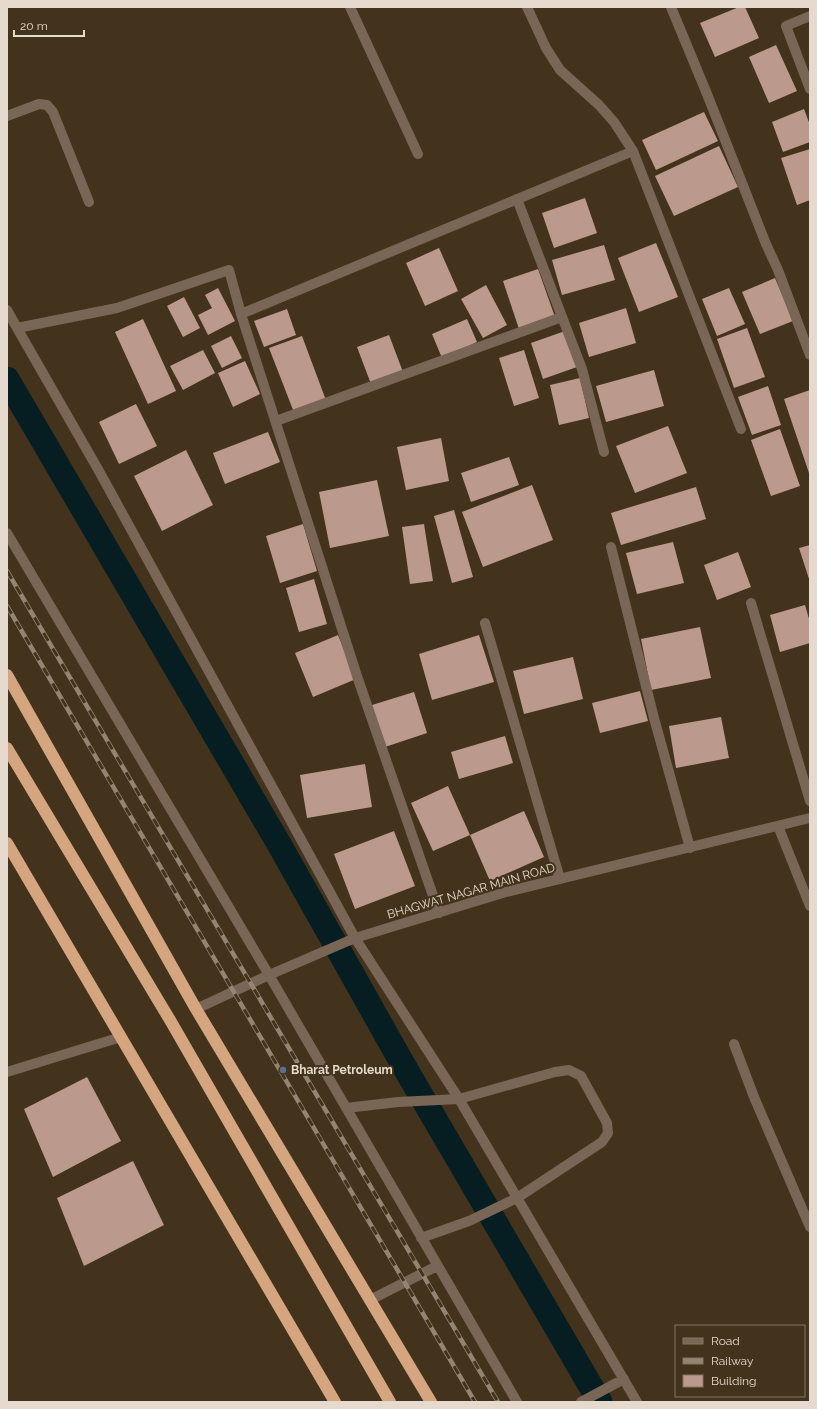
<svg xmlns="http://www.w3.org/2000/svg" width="817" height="1409" font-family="Raleway,sans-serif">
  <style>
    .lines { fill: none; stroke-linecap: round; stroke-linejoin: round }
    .canal { stroke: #061e22; stroke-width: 25 }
    .building { fill: #bb9a8d }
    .lane { stroke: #796656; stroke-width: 10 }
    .street { stroke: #796656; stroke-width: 10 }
    .highway { stroke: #d4a57e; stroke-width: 12 }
    .rail-casing { stroke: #938573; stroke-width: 4.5 }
    .rail { stroke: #44331c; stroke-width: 3; stroke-dasharray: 9; stroke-linecap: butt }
    .service-dot { fill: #5c6f8a; stroke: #44331c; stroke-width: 1.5 }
    .labels { text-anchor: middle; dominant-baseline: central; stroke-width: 4; stroke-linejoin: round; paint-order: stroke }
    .street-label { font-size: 12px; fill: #e5dacd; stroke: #44331c }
    .poi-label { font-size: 12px; font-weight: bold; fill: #e5dacd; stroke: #44331c; text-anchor: start }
  </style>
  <rect width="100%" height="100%" fill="#44331c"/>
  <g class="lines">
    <path class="canal" d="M7 379 279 844 405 1068 600 1402"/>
  </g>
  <path class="building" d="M739 7H745L759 38 715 57 700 23Z
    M776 45 797 91 769 103 749 57Z
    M804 109 810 125V142L783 152 772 122Z
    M704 112 718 141 656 170 642 140Z
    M719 146 738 187 674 216 655 176Z
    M810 149V200L797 205 781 158Z
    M585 198 597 233 554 248 542 213Z
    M656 243 678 297 639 312 618 258Z
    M604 245 615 280 562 295 552 260Z
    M439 248 458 291 425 306 406 263Z
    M538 269 555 317 519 329 503 281Z
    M775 278 793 321 760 334 742 292Z
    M486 285 507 325 483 338 461 299Z
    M218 288 235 321 208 335 198 315 212 308 205 295Z
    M729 288 745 324 717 336 702 299Z
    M184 297 200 328 183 337 167 306Z
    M626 308 636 343 589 357 579 323Z
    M287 309 296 335 264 347 254 321Z
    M143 319 176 391 148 404 115 332Z
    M467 319 477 342 442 358 432 334Z
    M747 328 765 377 734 388 717 339Z
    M565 331 577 367 543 379 531 343Z
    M389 335 403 372 371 384 357 347Z
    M231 336 242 358 222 368 211 346Z
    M302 336 327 403 295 415 269 348Z
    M203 350 215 373 183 390 170 366Z
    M524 350 539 398 514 406 499 358Z
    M245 361 260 394 233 407 218 373Z
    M654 370 664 406 606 422 596 386Z
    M580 378 589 418 559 425 550 385Z
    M768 386 781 425 752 435 738 397Z
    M810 390V476L784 399Z
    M136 404 157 446 119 464 99 422Z
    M668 426 687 473 635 493 616 446Z
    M780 429 800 486 771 496 751 440Z
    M268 432 280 462 225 484 213 453Z
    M441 438 449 481 406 490 397 447Z
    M186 450 213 505 162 531 134 476Z
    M509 457 519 485 471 502 461 473Z
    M377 480 389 536 330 548 319 492Z
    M532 485 553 540 483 567 462 512Z
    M696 487 706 519 621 545 611 513Z
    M454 510 473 577 452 583 434 516Z
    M303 524 317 571 280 583 266 536Z
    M424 524 433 581 410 584 402 527Z
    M673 542 684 583 637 594 626 553Z
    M810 545V582L799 548Z
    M738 552 751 587 717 600 704 565Z
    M314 579 327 624 299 632 286 588Z
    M805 605 810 622V643L780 652 770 615Z
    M700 627 711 678 651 690 641 639Z
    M338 635 356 679 313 697 295 653Z
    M479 635 494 682 432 700 419 654Z
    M573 657 583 699 524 714 513 671Z
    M640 691 648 721 600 733 592 703Z
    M414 692 427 733 385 747 372 705Z
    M721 717 729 758 676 768 669 726Z
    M505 736 513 763 459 779 451 752Z
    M365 764 372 807 307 818 300 775Z
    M448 786 470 835 524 811 544 857 490 881 470 835 433 851 411 803Z
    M394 831 415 886 355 909 334 854Z
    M87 1077 121 1141 53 1177 24 1109Z
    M133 1161 164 1225 84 1266 57 1198Z"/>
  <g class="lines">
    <path class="lane" d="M459 1099 555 1072 569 1070 581 1076 607 1123 608 1133 602 1142 517 1198"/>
    <path class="street" d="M350 7 418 154
      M527 7 546 48 560 70 599 105 614 122 633 151 741 429
      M671 7 707 94 766 244 778 270 810 355
      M810 16 786 26 810 89
      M7 116 39 104 47 105 53 112 89 202
      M517 199 582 369 604 452
      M7 310 17 328 117 308 229 270 241 314 633 151
      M241 314 358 679 439 913
      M17 328 99 471 355 938 459 1099 637 1402
      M276 421 562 317
      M7 533 269 975 517 1402
      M611 547 654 718 690 848
      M751 603 810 801
      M485 623 560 879
      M778 826 810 906
      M196 1009 269 975 355 938 506 892 810 818
      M734 1044 754 1097 810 1227
      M7 1072 121 1037
      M346 1108 398 1102 459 1099
      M421 1238 469 1221 517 1198
      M370 1300 437 1266
      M581 1402 624 1379"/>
    <path class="highway" d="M7 675 196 1009 431 1402
      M7 748 170 1020 390 1402
      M7 843 335 1402"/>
    <defs>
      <path id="rail" d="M7 571 498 1402
        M7 606 475 1402"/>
    </defs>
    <use href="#rail" class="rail-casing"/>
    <use href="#rail" class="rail"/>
  </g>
  <circle class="service-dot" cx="283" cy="1070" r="4"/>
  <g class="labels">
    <g class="street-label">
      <text transform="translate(471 891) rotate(-16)">BHAGWAT NAGAR MAIN ROAD</text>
    </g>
    <g class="poi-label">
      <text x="291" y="1070">Bharat Petroleum</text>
    </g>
  </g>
  <rect width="817" height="1409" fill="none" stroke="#e5dacd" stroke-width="16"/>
  <rect x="675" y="1325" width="130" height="72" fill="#44331c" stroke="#847663"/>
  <rect x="683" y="1338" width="20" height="6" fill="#796656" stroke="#847663"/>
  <text x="711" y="1345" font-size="12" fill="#e5dacd">Road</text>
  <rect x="683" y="1358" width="20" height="6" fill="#938573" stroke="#847663"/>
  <text x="711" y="1365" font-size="12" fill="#e5dacd">Railway</text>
  <rect x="683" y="1375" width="20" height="12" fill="#bb9a8d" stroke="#847663"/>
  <text x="711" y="1385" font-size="12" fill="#e5dacd">Building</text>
  <path d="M14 30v6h70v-6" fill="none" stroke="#e5dacd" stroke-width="2"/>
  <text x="20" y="30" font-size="12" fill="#e5dacd" stroke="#44331c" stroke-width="3" paint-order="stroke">20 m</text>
</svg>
